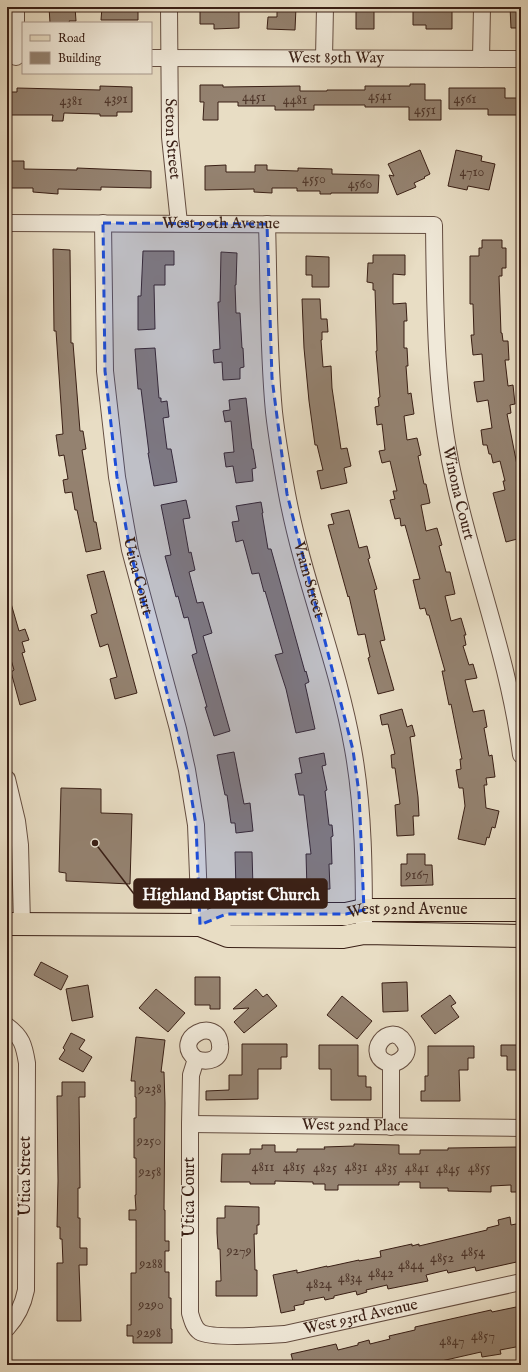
<svg xmlns="http://www.w3.org/2000/svg" width="528" height="1372" font-family="'IM FELL English',serif">
  <style>
    .building { fill: #948270; stroke: #391f15 }
    .lines { fill: none; stroke-linecap: round; stroke-linejoin: round }
    .minor-casing { stroke: #654e41; stroke-width: 18 }
    .primary-casing { stroke: #391f15; stroke-width: 24 }
    .minor { stroke: #f0e9d9; stroke-width: 16 }
    .primary { stroke: #e8ddc4; stroke-width: 22 }
    .marked { fill: #1d4ed8; fill-opacity: 0.2; stroke: #1d4ed8; stroke-width: 3; stroke-dasharray: 8 5; stroke-linejoin: round }
    .labels { text-anchor: middle; dominant-baseline: central; stroke-width: 3; stroke-linejoin: round; paint-order: stroke }
    .number-label { font-size: 14px; fill: #50382c }
    .street-label { font-size: 16px; fill: #391f15; stroke: #f0e9d9 }
    .leader { fill: none; stroke: #391f15; stroke-width: 1.5 }
    .callout-dot { fill: #391f15; stroke: #f0e9d9; stroke-width: 1.5 }
    .callout { fill: #391f15; stroke: #391f15; stroke-width: 1.5 }
    .callout-label { font-size: 17px; text-anchor: middle; font-weight: bold; fill: #fff }
  </style>
  <rect width="100%" height="100%" fill="#e8ddc4"/>
  <filter id="stains"><feTurbulence type="fractalNoise" baseFrequency=".005" numOctaves="4"/><feColorMatrix values="0 0 0 0 .2 0 0 0 0 .09 0 0 0 0 .02 0 0 0 .5 -.17"/></filter>
  <radialGradient id="worn" r=".72"><stop offset=".6" stop-color="#630" stop-opacity="0"/><stop offset="1" stop-color="#630" stop-opacity=".3"/></radialGradient>
  <path class="building" d="M49 7H75L76 21H69L70 23H50Z
    M102 7H138V20H101Z
    M200 7H239V28L214 29V24H200Z
    M277 7H296L295 30 267 29 268 17H277Z
    M356 7H374V29H356Z
    M413 7H452V29H426V25H413Z
    M510 7H521V28H511Z
    M410 84H425V100H441V120H409V107H365V105H314V110H275V106H238V102H218V120H203L204 102H200V85H223V87L300 86V91H327V90H365V86H410Z
    M100 86 132 87V112H117V116H100V114L64 113 63 121H52L53 115H7V92H17V88L100 90Z
    M449 88H505V98H521V115H488V109H449Z
    M420 150 430 174 424 177 425 178 414 183 416 187 397 195 389 175 394 176 388 164Z
    M456 150 482 156 481 161 495 164 489 190 468 186 467 190 448 186Z
    M7 161H24V169L77 170V168L151 171V188L101 187V190L58 189V194L33 192V188H7Z
    M226 165V172H255V165H267V170L298 171V168L332 169V174L379 175 378 193H331V194H320V191H297V188H272V193L254 192V189L205 190V166Z
    M482 240H502V248H506V268H502V276H499L501 333H502L503 341H508L509 360H505L508 386 513 385 515 404 510 405 511 413 507 414 518 470H521V538L506 542 493 493 505 490 503 481H505L500 461 493 463 491 454H489L487 445H483L481 430 492 428 488 400 477 402 474 382 484 381 482 354 473 355 471 335H474L473 304H470V256H479V248H482Z
    M53 249 70 250 71 343H73L80 431H83L86 449 82 450 94 522H96L101 549 86 552 77 510H75L72 492 65 493 63 480 68 479 64 455 59 456 56 435 63 434 56 331H54Z
    M143 251H174V265H165V285H154L155 329 138 330V296H141Z
    M221 252 237 253 236 285H235L236 313H240L242 348H243L244 367 240 368V379L223 380 222 362 214 363 213 350 220 349 218 302H220Z
    M373 255H405V275L393 274V304L406 303 407 321H404V348H407L408 366H406L408 394 411 393 414 414 404 416 407 440 417 438 421 455 418 456 424 484H426L430 503 421 505 426 531 437 528 442 545 439 546 446 572H450L455 594 445 596 451 621 461 618 466 635H464L466 645 463 646 469 665 473 664 477 678 465 680 473 712 484 710 487 727 484 728 489 756 492 755 495 777 486 778 487 785H484L486 808 499 811 495 828 492 827 489 838 487 837 485 845 458 839 465 806 463 788H459L456 770 461 769 460 759H462L451 704 449 705 442 671H445L429 615H427L425 608 420 609 413 580 420 579 405 525 401 526 400 518 395 519 390 500 395 499 393 491H397L390 461 382 463 379 451 385 450 382 424 377 425 375 407 379 406 378 398 380 397 376 351H377L375 290H373V283L367 282 368 263H373Z
    M306 256 329 257V287H312V275H306Z
    M302 299H320L321 319H327L328 332H322V340H321L323 367 331 366 332 388 341 449 347 448 351 466 344 468 347 483 321 489 317 471 323 470 317 445H315L309 401 304 348Z
    M155 348 159 398H161V402L167 401 169 417 163 418 167 449H171L177 482 154 486 148 453H149L141 389H138L135 349Z
    M246 398 252 449H253L256 468 252 469 253 481 236 483 233 466 226 467 224 453 234 452 231 421 225 422 223 411 230 410 229 400Z
    M186 500 190 518 183 519 189 553 191 552 195 570 189 572 197 603 203 602 212 633 203 636 230 731 214 736 205 707H207L192 655 197 653 188 617 184 618 178 596 176 597 165 556 171 555 161 505Z
    M261 502 263 513H262L268 549H271L305 672 306 671 309 682 305 684 315 729 296 733 286 689 275 655 283 653 265 591 264 592 259 573 252 574 243 540 236 542 232 522 239 521 236 506Z
    M349 510 359 548 367 546 370 558 368 559 377 589 374 590 385 640 380 641 394 690 378 694 368 658 370 657 365 634 358 635 349 596 348 597 328 525 334 524 331 514Z
    M104 571 137 693 115 699 110 679 117 677 108 644 100 647 91 615 97 613 87 575Z
    M7 600H10L19 631 25 629 29 640 22 642 25 652 22 653 36 700 20 705 11 672 14 670 7 646Z
    M402 709 407 727 412 725 415 736 410 737 418 797 419 816H413L414 835 397 836 395 805 400 804 395 768H392L391 755 395 754 388 724 382 725 380 715Z
    M234 752 244 804 250 803 253 831 236 833 235 823H231L227 795H225L217 755Z
    M324 753 326 765 322 766 327 790 325 791 329 825H332L333 836 331 837 332 864H329L330 889 307 890 306 854H311L304 795H299L295 774 302 773 299 758Z
    M61 788 101 789V813L132 814 130 884 66 881V873L59 872Z
    M235 852H252L253 888 236 889Z
    M407 854H425V865H432L433 885 401 886V864H407Z
    M41 962 68 976 61 990 34 975Z
    M195 977H220V1009H210V1005H195Z
    M407 982 408 1011 383 1012 382 983Z
    M88 985 93 1017 72 1021 66 989Z
    M156 989 185 1013 168 1032 139 1008Z
    M256 989 263 997 267 994 277 1006 244 1033 234 1022 249 1008 233 1009Z
    M450 995 456 1003 451 1006 459 1017 435 1034 421 1016Z
    M342 996 372 1021 357 1039 327 1015Z
    M71 1033 85 1040 79 1049 92 1057 83 1072 59 1059 65 1050 63 1048Z
    M136 1037 165 1040 161 1072H164L165 1103 164 1210H165V1241H169V1251H165V1272H169V1298H171V1329H172V1343H133V1336H127V1325H131V1273H136V1220H129V1210H136L135 1195H136V1158H134V1118H136V1097H135V1081H131Z
    M242 1044H287V1057H281V1069H258V1099L206 1100V1091L229 1090V1075H242Z
    M319 1045H358V1076H366V1087H371V1100H331V1069H319Z
    M501 1045H521V1070H507V1056H501Z
    M428 1046H474V1058H468V1070H459L460 1101H421V1091H425V1076H428Z
    M62 1082H85V1097H79L80 1188H78V1218H80V1248H87V1265H79L81 1321H57V1263H63L62 1239H60V1227H57L58 1181 57 1096H62Z
    M354 1144 399 1145V1154H420V1150H448V1148L521 1147V1192H511V1185L491 1186V1192L448 1191V1188H420V1182H399V1185H338V1190H325V1184H313V1182L275 1181V1184H250V1182H221L222 1154H250V1149H262V1145H275V1152H297V1149H325L324 1147 354 1146Z
    M225 1206 259 1207V1225H257V1234H254L255 1270H257V1296H216V1281H221L220 1249H218L217 1233V1218H225Z
    M510 1217 511 1225 521 1223V1261L476 1271 475 1267 448 1273 447 1270 426 1275 428 1281 388 1289 387 1285 366 1290 367 1292 357 1295 356 1291 334 1296V1298L325 1300 324 1297 304 1301V1304L294 1306 295 1310 281 1313 273 1275 297 1270V1273L327 1266V1267L359 1260V1261L381 1257 380 1251 412 1244V1246L419 1244V1246L487 1230V1228L499 1225 498 1220Z
    M521 1306V1346L500 1350 501 1354 482 1357 481 1352 437 1362 438 1365H294L291 1354 336 1344 338 1350 358 1345V1343L369 1340 370 1344 390 1339 389 1336 415 1330V1327L491 1310 492 1312Z"/>
  <g class="lines">
    <defs>
      <g id="minor">
        <path id="s1" d="M169 7 170 137 179 223"/>
        <path d="M16 57V7"/>
        <path id="s2" d="M151 58 521 59"/>
        <path d="M324 58 325 7"/>
        <path d="M481 59 482 7"/>
        <path id="s3" d="M7 223 434 225C435 309 435 393 453 475 473 569 509 659 521 755"/>
        <path id="s4" d="M103 223 105 371 117 477 130 550 178 729 187 770 196 825 200 925"/>
        <path id="s5" d="M267 224C269 286 268 349 274 412 277 439 282 467 287 494 303 580 338 663 353 749 364 810 364 872 364 933"/>
        <path d="M7 779 17 821 20 845 22 924"/>
        <path d="M7 1026C22 1037 24 1045 27 1063L26 1290C23 1305 18 1316 7 1328"/>
        <path id="s6" d="M196 1059C170 1038 218 1015 220 1045 222 1060 208 1063 196 1059L191 1075 190 1124V1313C192 1320 194 1328 200 1332 211 1339 270 1335 285 1334L521 1282"/>
        <path id="s7" d="M190 1124 521 1128"/>
        <path d="M391 1127V1064C360 1056 390 1019 404 1042 412 1053 401 1062 391 1064"/>
      </g>
      <g id="primary">
        <path d="M7 924 200 925 228 936 343 937 364 933 521 936"/>
        <path id="s8" d="M200 925 226 914H346L364 910H521"/>
      </g>
    </defs>
    <use href="#minor" class="minor-casing"/>
    <use href="#primary" class="primary-casing"/>
    <use href="#minor" class="minor"/>
    <use href="#primary" class="primary"/>
  </g>
  <path class="marked" d="M103 223 267 224 272 378 287 494 353 750 359 793 364 910 346 914H226L200 925 196 825 187 770 130 550 117 477 105 371Z"/>
  <g class="labels">
    <g class="number-label">
      <text x="380" y="96">4541</text>
      <text x="254" y="97">4451</text>
      <text x="116" y="99">4391</text>
      <text x="465" y="99">4561</text>
      <text x="295" y="100">4481</text>
      <text x="71" y="101">4381</text>
      <text x="425" y="110">4551</text>
      <text x="472" y="172">4710</text>
      <text x="314" y="179">4550</text>
      <text x="360" y="184">4560</text>
      <text x="417" y="875">9167</text>
      <text x="150" y="1089">9238</text>
      <text x="149" y="1141">9250</text>
      <text x="263" y="1167">4811</text>
      <text x="294" y="1167">4815</text>
      <text x="356" y="1167">4831</text>
      <text x="325" y="1168">4825</text>
      <text x="386" y="1168">4835</text>
      <text x="417" y="1168">4841</text>
      <text x="479" y="1168">4855</text>
      <text x="448" y="1169">4845</text>
      <text x="150" y="1172">9258</text>
      <text x="239" y="1251">9279</text>
      <text x="473" y="1252">4854</text>
      <text x="442" y="1258">4852</text>
      <text x="151" y="1264">9288</text>
      <text x="411" y="1265">4844</text>
      <text x="381" y="1273">4842</text>
      <text x="350" y="1278">4834</text>
      <text x="319" y="1284">4824</text>
      <text x="151" y="1305">9290</text>
      <text x="149" y="1333">9298</text>
      <text x="483" y="1336">4857</text>
      <text x="452" y="1341">4847</text>
    </g>
    <g class="street-label">
      <text stroke="none"><textPath href="#s2" startOffset="185">West 89th Way</textPath></text>
      <text stroke="none"><textPath href="#s1" startOffset="132">Seton Street</textPath></text>
      <text stroke="none"><textPath href="#s3" startOffset="214">West 90th Avenue</textPath></text>
      <text stroke="none"><textPath href="#s3" startOffset="697">Winona Court</textPath></text>
      <text stroke="none"><textPath href="#s4" startOffset="356">Utica Court</textPath></text>
      <text stroke="none"><textPath href="#s5" startOffset="360">Vrain Street</textPath></text>
      <text stroke="none"><textPath href="#s8" startOffset="210">West 92nd Avenue</textPath></text>
      <text stroke="none"><textPath href="#s7" startOffset="165">West 92nd Place</textPath></text>
      <text transform="translate(26 1176) rotate(-90)">Utica Street</text>
      <text transform="translate(190 1197) rotate(-90)">Utica Court</text>
      <text stroke="none"><textPath href="#s6" startOffset="538">West 93rd Avenue</textPath></text>
    </g>
  </g>
  <path class="leader" d="M95 843L134 894"/>
  <circle class="callout-dot" cx="95" cy="843" r="4"/>
  <rect class="callout" x="134" y="879" width="193" height="29" rx="4"/>
  <g class="callout-label">
    <text x="231" y="900">Highland Baptist Church</text>
  </g>
  <rect width="528" height="1372" fill="none" stroke="#e8ddc4" stroke-width="24"/>
  <rect x="8" y="8" width="512" height="1356" fill="none" stroke="#391f15" stroke-width="2"/>
  <rect x="12" y="12" width="504" height="1348" fill="none" stroke="#391f15"/>
  <rect x="22" y="22" width="130" height="52" fill="#f0e9d9" stroke="#a7988b"/>
  <rect x="30" y="35" width="20" height="6" fill="#e8ddc4" stroke="#a7988b"/>
  <text x="58" y="42" font-size="12" fill="#391f15">Road</text>
  <rect x="30" y="52" width="20" height="12" fill="#948270" stroke="#a7988b"/>
  <text x="58" y="62" font-size="12" fill="#391f15">Building</text>
  <rect width="100%" height="100%" filter="url(#stains)"/>
  <rect width="100%" height="100%" fill="url(#worn)"/>
</svg>
